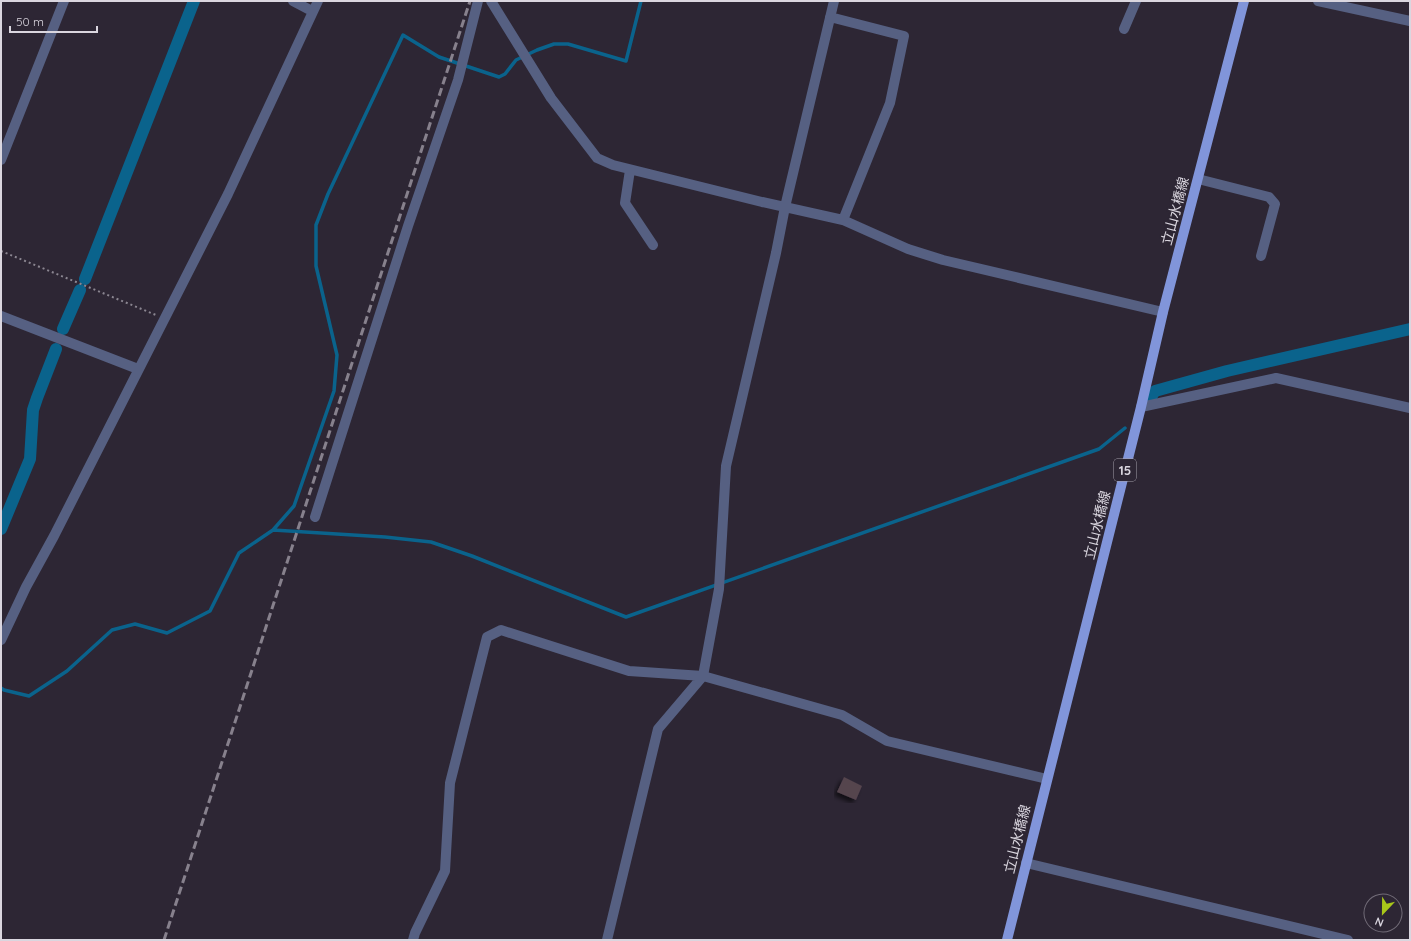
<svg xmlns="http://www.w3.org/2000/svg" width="1411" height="941" font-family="Quicksand,'Noto Sans JP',sans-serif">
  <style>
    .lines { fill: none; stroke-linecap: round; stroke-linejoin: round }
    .stream { stroke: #0a638c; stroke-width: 3.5 }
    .canal { stroke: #0a638c; stroke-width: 12 }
    .building { fill: #54444e; filter: url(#shadow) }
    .path { stroke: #8b8691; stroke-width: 2; stroke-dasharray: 2 3; stroke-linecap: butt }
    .minor { stroke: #566082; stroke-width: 10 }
    .major { stroke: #8195da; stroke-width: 10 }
    .rail { stroke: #87818d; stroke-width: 3; stroke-dasharray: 8 4; stroke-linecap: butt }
    .labels { text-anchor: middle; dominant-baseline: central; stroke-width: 4; stroke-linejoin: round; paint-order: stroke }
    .shield { fill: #2d2634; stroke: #a6a1ac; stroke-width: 1 }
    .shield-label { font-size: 13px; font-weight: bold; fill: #dad6df }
    .street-label { font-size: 14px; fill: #dad6df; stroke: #2d2634 }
  </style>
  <defs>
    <filter id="shadow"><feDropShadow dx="-3.5" dy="3.5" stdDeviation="2" flood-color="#0009"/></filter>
  </defs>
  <rect width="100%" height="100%" fill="#2d2634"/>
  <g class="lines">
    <path class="stream" d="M273 530 294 506 334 391 337 355 316 266V225L328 194 403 35 439 57 499 77 505 74 516 60 537 50 554 44H568L626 61 641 1
      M1 688 4 690 29 696 67 671 112 630 135 624 167 633 210 611 239 553 273 530 385 537 431 542 472 556 626 617 1099 449 1125 428"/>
    <path class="canal" d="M85 279 194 1
      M63 329 80 290
      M1151 397 1155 391 1227 371 1410 329
      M1 529 30 459 33 410 37 398 56 349"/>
  </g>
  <path class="building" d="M844 777 862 786 856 800 837 792Z"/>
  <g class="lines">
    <path class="path" d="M1 251 156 315"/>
    <path class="minor" d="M293 1 312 11
      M491 1 551 98 597 158 613 165 762 202 843 220 908 249 943 260 1163 312
      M1318 1 1410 21
      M830 17 904 36 890 103 843 220
      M1124 29 1136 1
      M1 160 64 1
      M630 170 625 203 653 245
      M1198 179 1269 197 1275 204 1261 256
      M1 316 138 369
      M1141 407 1276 378 1410 408
      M315 517 408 226 458 80 478 1
      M1 640 26 587 54 536 228 194 318 1
      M1026 863 1348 940
      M413 940 415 933 445 871 450 783 487 637 501 630 629 671 703 676 842 715 887 741 1047 779
      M607 940 658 729 703 676 719 589 726 466 776 253 785 207 834 1"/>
    <path class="major" d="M1007 940 1141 407 1163 312 1244 1"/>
    <path class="rail" d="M164 940 470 1"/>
  </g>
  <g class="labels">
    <rect class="shield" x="1114" y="459" width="22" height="22" rx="3"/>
    <g class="shield-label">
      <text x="1125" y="470">15</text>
    </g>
    <g class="street-label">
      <text transform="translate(1175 211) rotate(-75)">立山水橋線</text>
      <text transform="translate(1097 525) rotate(-76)">立山水橋線</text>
      <text transform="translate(1017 839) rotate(-76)">立山水橋線</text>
    </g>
  </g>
  <rect width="1411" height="941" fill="none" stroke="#dad6df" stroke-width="4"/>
  <g transform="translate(1383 913) rotate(202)"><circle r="19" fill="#2d2634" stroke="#726c78"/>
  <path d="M0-3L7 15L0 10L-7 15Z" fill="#a9c71a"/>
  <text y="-6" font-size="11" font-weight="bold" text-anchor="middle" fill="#dad6df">N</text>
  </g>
  <path d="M10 26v6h87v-6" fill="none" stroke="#dad6df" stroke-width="2"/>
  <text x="16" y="26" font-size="12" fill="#dad6df" stroke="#2d2634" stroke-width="3" paint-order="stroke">50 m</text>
</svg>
